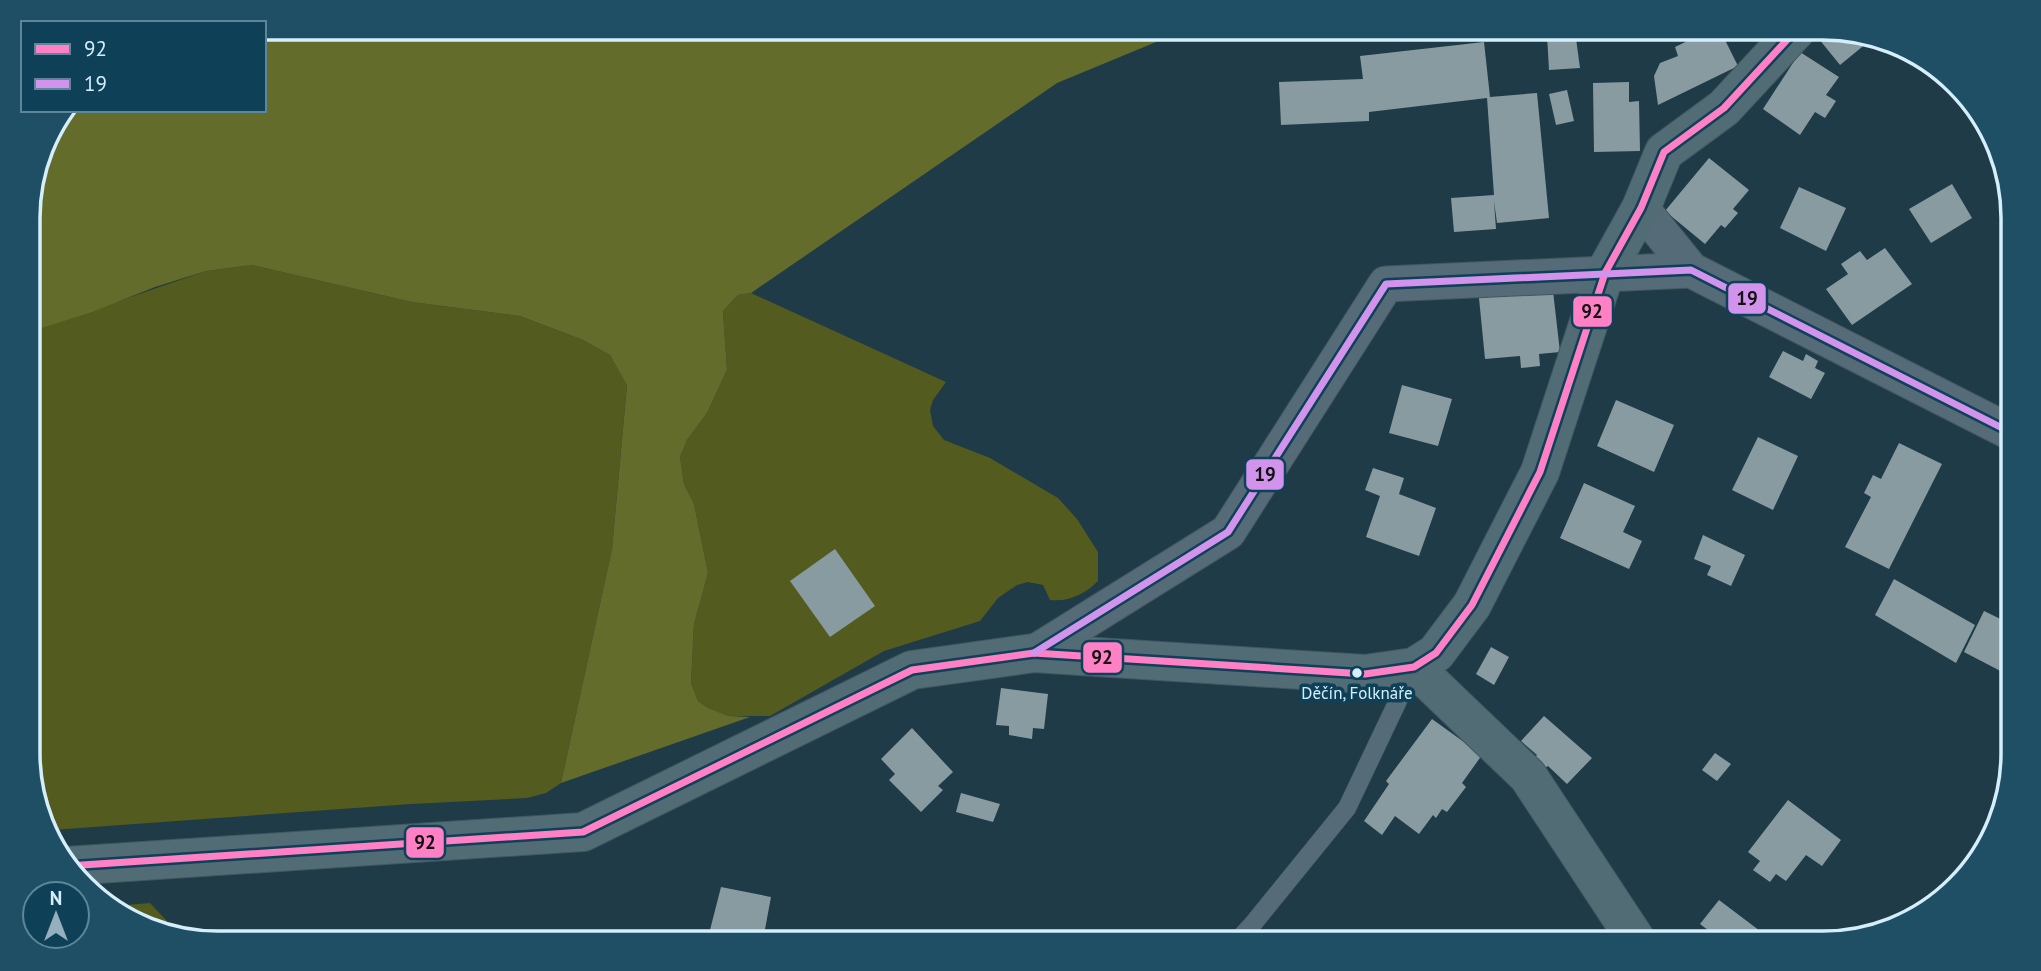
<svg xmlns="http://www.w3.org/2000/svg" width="2041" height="971" font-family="'PT Sans',sans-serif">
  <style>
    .green { fill: #545b1e }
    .forest { fill: #646c2c }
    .building { fill: #889ba1 }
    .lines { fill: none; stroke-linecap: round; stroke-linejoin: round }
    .lane-casing { stroke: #425760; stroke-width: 19 }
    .street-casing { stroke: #425760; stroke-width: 37 }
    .secondary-casing { stroke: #425760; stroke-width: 40 }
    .lane { stroke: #556b77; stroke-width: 18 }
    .street { stroke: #556b77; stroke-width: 35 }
    .secondary { stroke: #526c75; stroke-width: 38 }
    .bus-1-casing { stroke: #0e4158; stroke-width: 12 }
    .bus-2-casing { stroke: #0e4158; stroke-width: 12 }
    .bus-1 { stroke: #ff80c5; stroke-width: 7 }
    .bus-2 { stroke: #d193ec; stroke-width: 7 }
    .bus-dot { fill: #d5eefc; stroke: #0e4158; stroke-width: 2.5 }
    .labels { text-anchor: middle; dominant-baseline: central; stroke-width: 7; stroke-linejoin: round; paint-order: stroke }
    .bus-label { font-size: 17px; fill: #d5eefc; stroke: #0e4158 }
    .rim { fill: none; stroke: #d5eefc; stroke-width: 3.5 }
    .line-badge { stroke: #0e4158; stroke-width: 2.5 }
    .pale-badge-label { font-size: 19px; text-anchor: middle; font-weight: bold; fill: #111 }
  </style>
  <rect width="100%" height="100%" fill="#1f3b47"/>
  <path class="green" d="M252 265 412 302 520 316 583 340 610 355 627 384 612 549 561 783 546 793 527 798 411 804 52 830 30 778 29 332 206 271Z
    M751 293 946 382 933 400 930 410 933 426 944 440 990 458 1058 498 1077 519 1098 552V581C1085 594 1069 602 1050 600L1043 585 1028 582 1017 585 998 598 980 621 884 651 770 716H729L708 708 698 701 691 683 694 624 708 573 694 504 684 484 680 457 687 440 707 413 727 370 723 311 738 295Z
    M150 903 167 921 168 933 145 928 115 906Z"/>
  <path class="forest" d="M264 28H1190L1057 83 751 293 738 295 723 311 727 370 707 413 687 440 680 457 684 484 694 504 708 573 694 624 691 683 698 701 708 708 729 716 750 717 561 783 612 549 627 385 610 355 583 340 520 316 412 302 252 265 206 271 155 287 92 312 29 332 28 206 48 134 66 110H264Z"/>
  <path class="building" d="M1714 28H1719L1738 66 1658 105 1654 76 1660 63 1678 56 1675 47Z
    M1810 28H1823L1873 38 1840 65Z
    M1575 31 1580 68 1549 70 1547 35Z
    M1484 42 1490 97 1537 93 1549 218 1497 223 1494 201 1496 229 1454 232 1451 198 1494 195 1487 98 1369 112V121L1281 125 1279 82 1363 79 1360 56Z
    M1800 52 1839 77 1826 95 1836 101 1825 118 1815 112 1800 135 1763 109Z
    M1629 82V102L1639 101 1640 151 1594 152 1593 83Z
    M1567 90 1574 121 1556 125 1549 94Z
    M1709 158 1749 190 1733 209 1738 213 1725 228 1721 225 1705 244 1665 211Z
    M1952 184 1972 218 1931 243 1909 209Z
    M1799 187 1846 208 1826 251 1780 228Z
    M1885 248 1912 284 1852 325 1826 289 1848 274 1841 264 1860 251 1867 260Z
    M1553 291 1560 352 1539 354 1540 366 1521 368 1520 356 1485 359 1479 298Z
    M1783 351 1803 361 1806 354 1818 361 1815 368 1825 373 1811 399 1769 377Z
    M1402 385 1452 399 1438 446 1389 433Z
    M1616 400 1674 425 1654 472 1597 446Z
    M1758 437 1798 456 1773 510 1732 490Z
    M1899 443 1942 464 1889 569 1845 547 1871 497 1864 493 1873 475 1881 479Z
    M1373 468 1404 478 1399 494 1436 508 1419 556 1366 537 1380 496 1365 490Z
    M1584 483 1635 506 1623 532 1642 541 1629 569 1560 538Z
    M1703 535 1745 555 1731 586 1707 575 1711 566 1694 559Z
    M835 549 875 606 830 637 790 581Z
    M1894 579 1975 625 1956 663 1875 615Z
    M1984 611 2013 625V670L2010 676 1964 652Z
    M1491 647 1509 657 1494 685 1476 674Z
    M1001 688 1048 694 1044 729 1033 728 1032 739 1009 735V726L996 725Z
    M1544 716 1592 758 1567 784 1548 766 1545 768 1534 758 1537 755 1521 741Z
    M1432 719 1482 755 1462 783 1466 787 1447 812 1442 809 1436 818 1433 815 1419 834 1395 816 1382 835 1364 821 1389 784 1386 781Z
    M912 728 953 772 938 786 943 790 921 812 889 780 895 774 881 759Z
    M1715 753 1731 764 1717 781 1702 770Z
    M961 793 1000 804 993 822 956 812Z
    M1788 800 1841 840 1822 866 1806 855 1786 881 1776 874 1770 882 1753 870 1760 861 1748 852Z
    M721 887 771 897 763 940 710 930Z
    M1719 900 1772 940 1770 943H1725L1700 924Z
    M500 933V943H466L465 935Z
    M1043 935 1071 941 1072 936 1095 940 1094 943H1041Z"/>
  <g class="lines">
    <defs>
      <path id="lane" d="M1235 943 1252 925 1347 808 1414 667"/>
      <path id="street" d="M1641 208 1691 270
        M1034 653 1228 532 1386 284 1691 270 2012 433"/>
      <path id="secondary" d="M1414 667 1528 776 1638 943
        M67 866 583 832 912 670 1034 653 1365 674 1414 667 1436 653 1472 605 1540 472 1605 273 1641 208 1664 152 1724 108 1798 28"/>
    </defs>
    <use href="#lane" class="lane-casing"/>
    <use href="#street" class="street-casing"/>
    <use href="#secondary" class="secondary-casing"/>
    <use href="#lane" class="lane"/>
    <use href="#street" class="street"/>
    <use href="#secondary" class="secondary"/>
    <defs>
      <path id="bus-1" d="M67 866 583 832 912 670 1034 653 1365 674 1414 667 1436 653 1472 605 1540 472 1605 273 1641 208 1664 152 1724 108 1798 28"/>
      <path id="bus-2" d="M1034 653 1228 532 1386 284 1691 270 2012 433"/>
    </defs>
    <use href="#bus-1" class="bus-1-casing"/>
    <use href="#bus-2" class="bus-2-casing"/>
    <use href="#bus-1" class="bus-1"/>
    <use href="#bus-2" class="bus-2"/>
  </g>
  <circle class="bus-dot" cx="1357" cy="673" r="6"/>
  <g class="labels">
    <g class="bus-label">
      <text x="1357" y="693">Děčín, Folknáře</text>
    </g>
  </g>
  <path d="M0 0H2041V971H0ZM218 40H1823A178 178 0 0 1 2001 218V753A178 178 0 0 1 1823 931H218A178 178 0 0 1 40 753V218A178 178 0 0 1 218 40Z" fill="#1e4f65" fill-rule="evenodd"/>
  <path class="rim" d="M218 40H1823A178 178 0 0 1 2001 218V753A178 178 0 0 1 1823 931H218A178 178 0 0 1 40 753V218A178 178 0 0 1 218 40Z"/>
  <g class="line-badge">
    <rect x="1727" y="282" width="40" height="33" rx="7" fill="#d193ec"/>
    <rect x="1572" y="295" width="41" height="33" rx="7" fill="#ff80c5"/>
    <rect x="1245" y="458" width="40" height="33" rx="7" fill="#d193ec"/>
    <rect x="1082" y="641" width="41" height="33" rx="7" fill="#ff80c5"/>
    <rect x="405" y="826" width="40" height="33" rx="7" fill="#ff80c5"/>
  </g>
  <g class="pale-badge-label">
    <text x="1747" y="305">19</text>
    <text x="1592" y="318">92</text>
    <text x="1265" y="481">19</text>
    <text x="1102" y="664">92</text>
    <text x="425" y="849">92</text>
  </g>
  <rect x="21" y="21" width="245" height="91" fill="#0e4158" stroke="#5e869a" stroke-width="2"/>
  <rect x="35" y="44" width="35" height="10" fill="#ff80c5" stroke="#5e869a" stroke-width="2"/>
  <text x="84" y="56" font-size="21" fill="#d5eefc">92</text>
  <rect x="35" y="79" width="35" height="10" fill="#d193ec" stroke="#5e869a" stroke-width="2"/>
  <text x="84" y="91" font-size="21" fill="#d5eefc">19</text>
  <g transform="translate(56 915)"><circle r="33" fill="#0e4158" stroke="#5e869a" stroke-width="2"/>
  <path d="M0-5L12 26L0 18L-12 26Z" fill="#95afbd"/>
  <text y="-10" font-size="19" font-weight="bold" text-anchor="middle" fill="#d5eefc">N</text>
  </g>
</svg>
